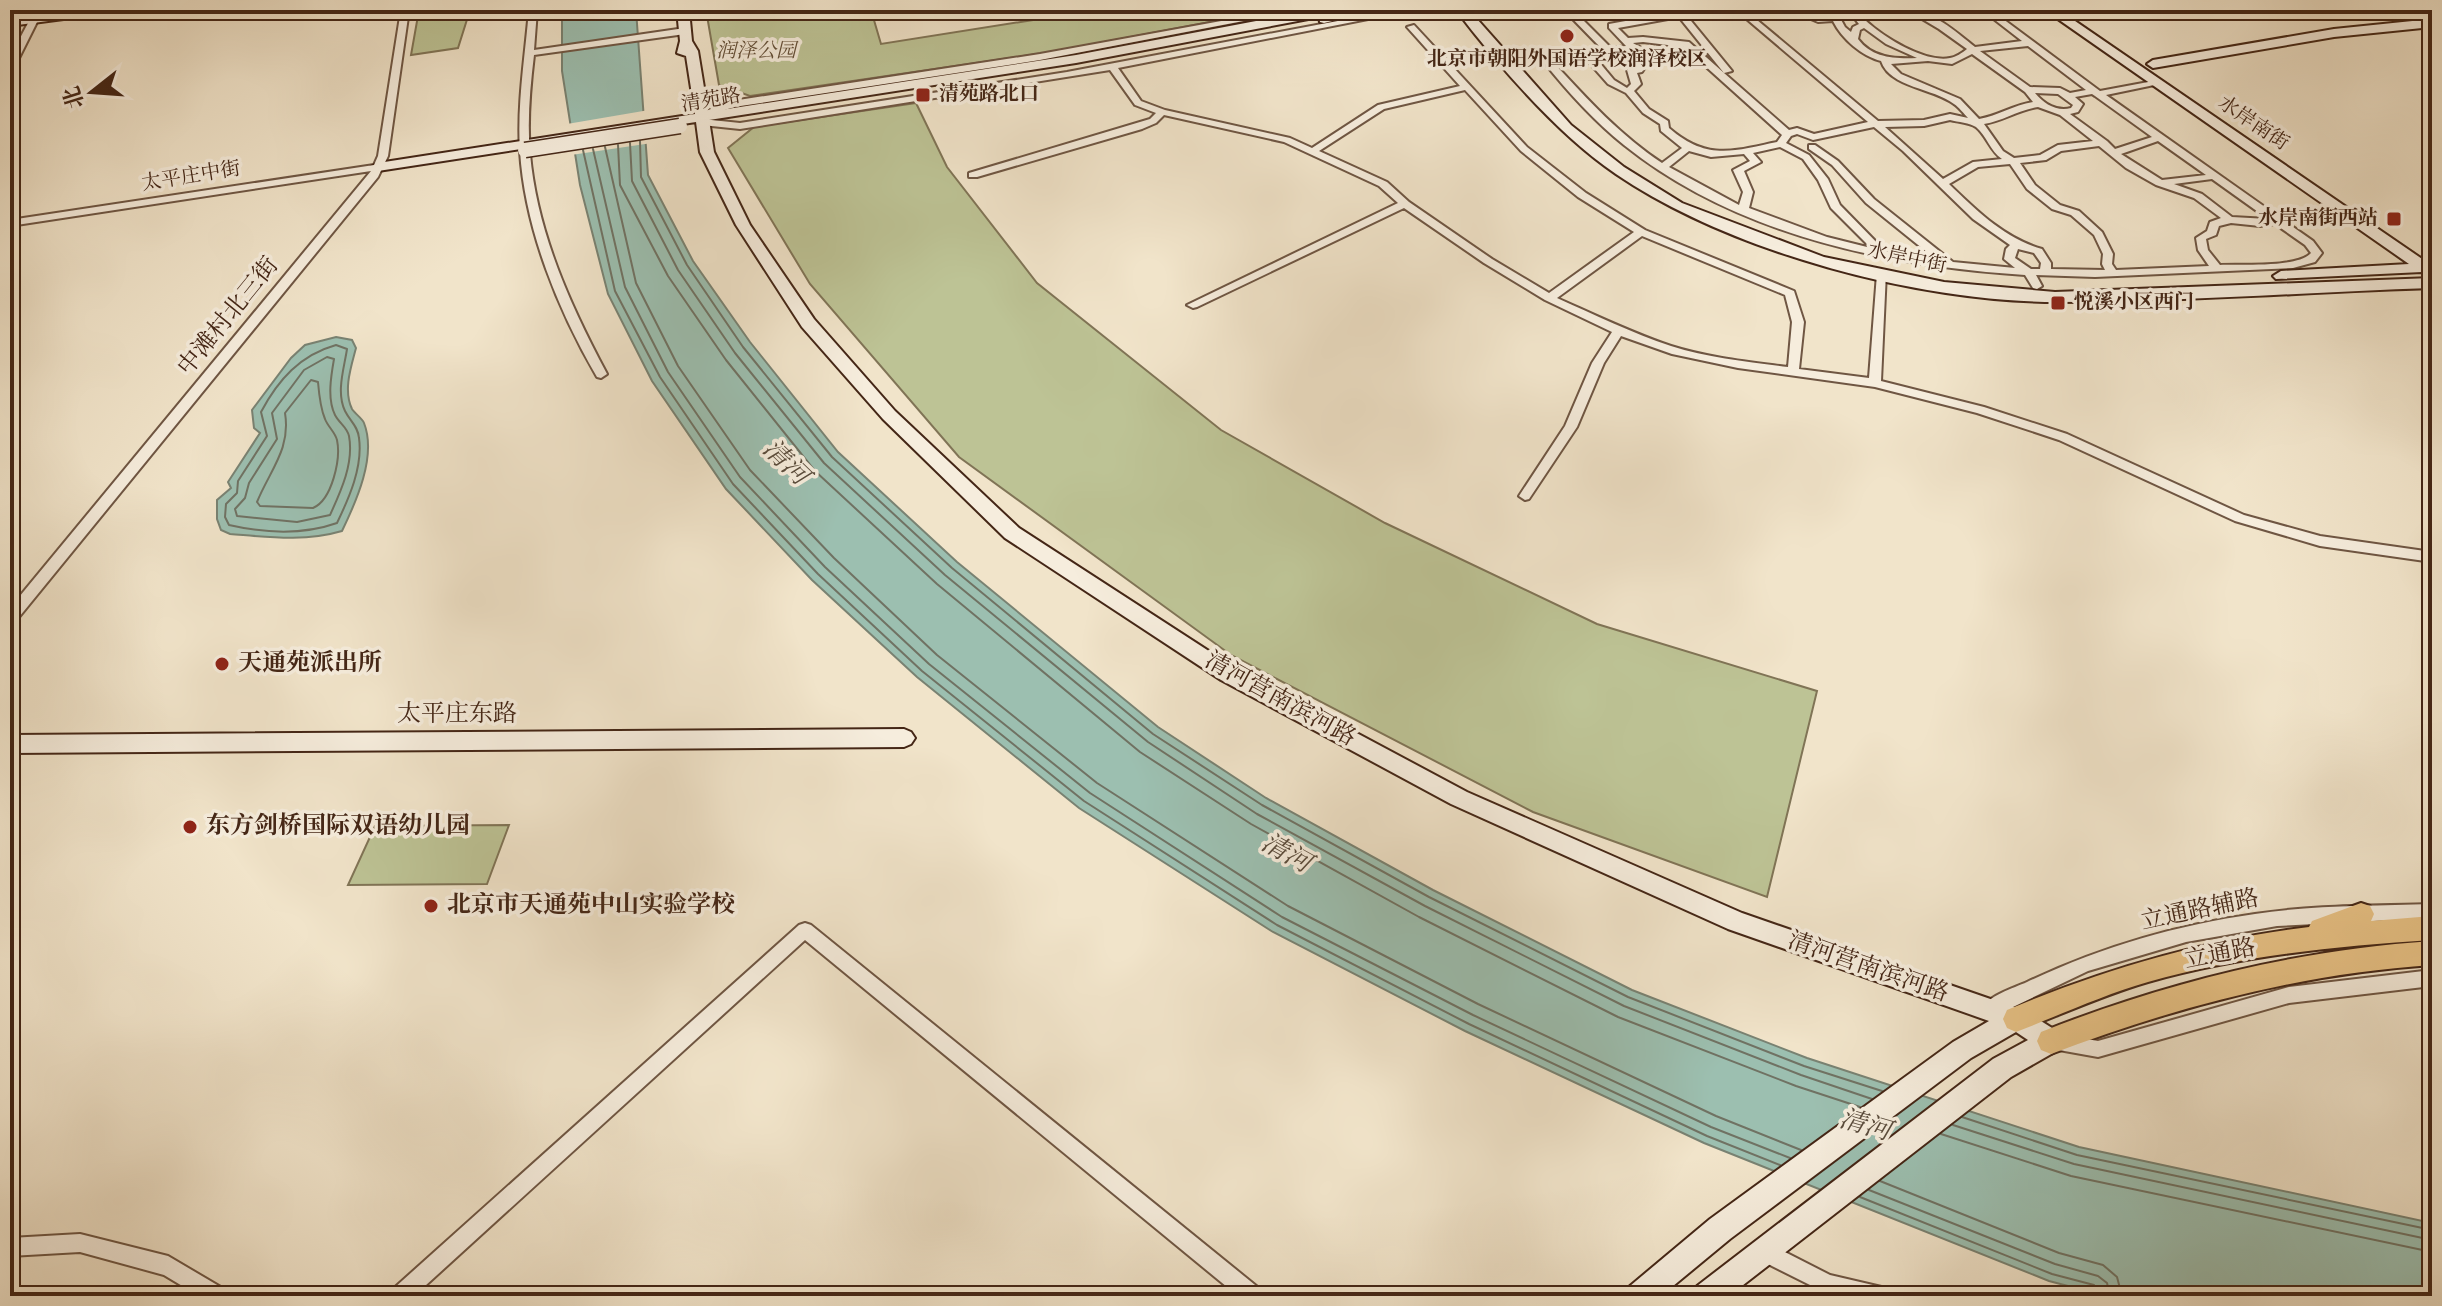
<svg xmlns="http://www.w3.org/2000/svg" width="2442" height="1306" font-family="'Old Standard TT','Noto Serif SC',serif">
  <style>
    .green { fill: #bdc395; stroke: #807456; stroke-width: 2 }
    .water { fill: #9cbfb0; stroke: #798272; stroke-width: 2 }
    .pier { fill: #f1e4ca }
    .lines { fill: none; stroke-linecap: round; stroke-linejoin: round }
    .shore { stroke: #707263; stroke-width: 2 }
    .street-casing { stroke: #6f5643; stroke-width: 4 }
    .secondary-casing { stroke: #442616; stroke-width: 4 }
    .primary-casing { stroke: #442616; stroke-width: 4 }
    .street { fill: #f6eddd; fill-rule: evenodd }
    .secondary { fill: #f6eddd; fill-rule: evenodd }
    .primary { fill: #e8c285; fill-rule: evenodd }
    .secondary-bridge-casing { stroke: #442616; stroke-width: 17; stroke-linecap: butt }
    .secondary-bridge { stroke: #f6eddd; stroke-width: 14 }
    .poi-dot { fill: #8f2418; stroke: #f6eddd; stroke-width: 3 }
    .labels { text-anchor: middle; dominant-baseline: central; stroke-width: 7; stroke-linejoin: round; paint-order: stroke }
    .far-park-label { font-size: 20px; font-style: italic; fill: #624d36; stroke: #f6eddd }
    .far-poi-label { font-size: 20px; font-weight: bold; fill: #442616; stroke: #f6eddd; text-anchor: start }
    .far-street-label { font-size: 20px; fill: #442616; stroke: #f6eddd }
    .street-label { font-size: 24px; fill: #442616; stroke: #f6eddd }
    .poi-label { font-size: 24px; font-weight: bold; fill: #442616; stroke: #f6eddd; text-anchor: start }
    .water-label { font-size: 26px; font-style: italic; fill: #5a4c3c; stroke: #f6eddd }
  </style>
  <rect width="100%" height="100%" fill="#f1e4ca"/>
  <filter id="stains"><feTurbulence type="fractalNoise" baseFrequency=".0025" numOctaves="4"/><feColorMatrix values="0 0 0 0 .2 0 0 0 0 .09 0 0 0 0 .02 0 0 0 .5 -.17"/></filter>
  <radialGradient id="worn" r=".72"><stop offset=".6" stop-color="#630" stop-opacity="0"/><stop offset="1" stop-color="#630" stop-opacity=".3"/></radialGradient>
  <path class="green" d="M419 10H470L458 48 411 55Z
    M706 10H871L881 44 1096 10H1273L1051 52 750 96 719 85Z
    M916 103 947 167 1037 283 1221 430 1385 523 1597 624 1817 691 1767 897 1533 812 1231 655 959 457 810 284 728 148 754 127Z
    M509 825 487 884 348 885 375 826Z"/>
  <path class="water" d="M562 10H636L648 175 693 261 750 342 838 452 957 562 1158 727 1266 798 1433 890 1632 990 1807 1058 2079 1147 2432 1223V1296H2106L2049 1281 1704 1143 1465 1031 1273 932 1079 808 917 677 812 580 726 489 652 381 608 294 580 185 562 71Z
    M336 337 352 340 356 348C351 367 343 390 352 409 355 414 362 418 364 423 377 456 356 502 342 531 305 542 268 537 230 534L221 530 217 519V500L231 488 228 482 260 433 254 428 252 410 291 358 305 345Z"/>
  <path class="pier" d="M649 110 652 143 571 155 567 124Z"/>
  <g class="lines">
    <path class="shore" d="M640 141 641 177 687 265 743 347 832 457 952 568 1153 734 1262 805 1429 897 1628 997 1804 1066 1882 1091
      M630 143 632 181 678 270 735 353 824 463 945 575 1148 742 1257 814 1425 906 1624 1006 1801 1075 1872 1099
      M618 145 620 185 668 276 726 360 815 471 937 584 1140 752 1251 824 1419 917 1618 1017 1796 1086 1860 1107
      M605 147 636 283 678 366 750 470 834 558 937 655 1097 783 1288 906 1478 1004 1716 1116 1801 1150
      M593 149 625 287 668 372 740 477 825 567 929 664 1090 793 1282 917 1473 1015 1711 1127 1790 1158
      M583 150 615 291 660 377 733 484 818 574 922 671 1084 801 1277 925 1469 1024 1707 1136 1780 1165
      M336 345 347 349C344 369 336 392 345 411 350 421 358 426 359 438 363 467 349 498 337 523 303 535 264 533 229 525L225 517 226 504 237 493 238 481 267 436 261 412C278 380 300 355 336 345Z
      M327 357 334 359C331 376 327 399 335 415 339 423 347 427 349 436 354 463 341 491 330 515L297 522 237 516 235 509 245 498 249 483 277 439 272 413 304 370Z
      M311 380 318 382C319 394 320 407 325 419 328 427 335 432 337 440 341 459 332 500 313 508L260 506 257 502C270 470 291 449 285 413Z
      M1962 1117 2077 1155 2432 1230
      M1953 1125 2074 1164 2432 1240
      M1941 1134 2071 1176 2432 1252
      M1880 1181 2059 1253 2103 1265 2117 1277 2122 1296
      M1869 1190 2055 1264 2098 1276 2107 1283 2110 1296
      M1860 1197 2052 1274 2094 1285 2100 1296"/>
    <defs>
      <path id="street" d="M35 10H43L15 66 10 69V57Z
        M401 10H409L388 156 378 177 15 622 10 623V608L371 171 10 226V220L374 165 378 156Z
        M529 10H537L534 50 685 28 689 31 685 34 534 55C530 88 527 121 530 154 537 232 570 305 607 374L601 378 597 377C558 310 525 229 520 151 517 104 525 57 529 10Z
        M1282 10H1300L1040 60 734 107 700 118 695 115 732 101 1040 54Z
        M1396 10H1414L1118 68 1141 101 1165 110 1290 138 1312 148 1378 105 1460 86 1407 27 1414 25 1527 147 1586 193 1645 230 1794 291 1804 322 1799 369 1869 378 1877 274 1882 271 1886 272 1881 381 1984 407 2067 434 2244 515 2320 536 2432 552V562L2320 546 2235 521 2059 440 1977 413 1875 387 1738 368 1672 354 1621 336 1604 363 1577 427 1529 499 1525 500 1519 496 1565 426 1592 363 1612 332 1545 300 1484 263 1404 208 1197 307 1193 308 1187 305 1398 203 1379 186 1284 142 1164 115 1156 123 1142 129 977 177H969V173L1150 119 1156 113 1135 105 1110 70 740 129 702 125 697 122 702 119 740 123 1067 72ZM1465 90 1521 151 1578 197 1634 232 1549 293 1492 259 1409 202 1387 182 1319 151 1384 109ZM1642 236 1785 295 1792 322 1788 367C1749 362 1709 358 1671 346 1632 333 1595 315 1557 298Z
        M1564 10H1573L1611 48 1626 46 1609 28V24L1681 11 1711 10 1687 16 1732 71 1724 73 1789 130 1797 128 1814 134 1868 122 1736 10H1745L1878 121 1924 120 1950 114 1968 118C1964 114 1959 107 1954 104 1934 88 1890 88 1881 61 1862 56 1842 39 1833 21L1818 22 1790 10H1802L1822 17 1839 16 1845 27 1851 32 1853 27 1859 24 1855 19 1856 17 1877 10H1889L1865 20C1883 37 1925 63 1950 58 1956 57 1962 53 1967 49L1939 29 1907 10C1932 10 1955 31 1975 47L2022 41 1982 10H1991L2100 91 2159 80V84L2106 95 2313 241 2322 253 2315 262 2293 268 2095 277 2036 275 2042 286 2037 289 2033 288 2025 275C1885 266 1735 234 1624 145 1594 121 1567 91 1543 61L1548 58 1602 49ZM1679 17 1724 73 1689 42 1643 37 1628 38 1618 28ZM1864 28 1886 44 1917 58C1895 59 1872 58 1858 39L1860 30ZM1643 42 1684 47 1782 135 1777 142C1733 151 1707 161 1669 128L1668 121 1649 109 1634 91 1641 84 1637 73 1642 72 1649 61 1646 51 1633 43ZM2028 46 2086 90 2070 93 2060 88 2030 87 1980 51ZM1632 51 1639 54V61L1636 67 1627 70 1631 84 1627 88 1614 80 1594 56ZM1972 54 2025 92 2033 102C2013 105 1998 116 1979 119L1960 99 1901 74 1891 64 1928 61 1952 64ZM1585 58 1608 84 1626 93 1643 113 1660 124 1661 131 1682 148 1662 163C1620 135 1588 100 1554 63ZM2035 93 2058 94 2073 105 2071 108C2057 112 2044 104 2035 93ZM2092 94 2095 96 2152 137 2115 149 2107 141 2070 114 2078 112 2083 104 2075 97ZM2038 107 2060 115 2093 141 2058 145 2040 155 2014 158 2003 151 1984 124C2003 121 2018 110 2038 107ZM1950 120C1958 122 1970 123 1976 127 1987 136 1990 151 2002 159L1973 162 1943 179 1885 127 1924 126ZM1874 127 1903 151 1973 219 2010 245 2006 249 2004 259 2015 268 1953 262 1874 199 1838 161 1815 145H1809V149L1832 165 1866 203 1938 261 1885 251 1840 205 1828 179 1809 155 1786 143 1791 136 1797 134 1813 140ZM2158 141 2206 175 2162 180 2121 154ZM2099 146 2126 168 2156 185 2194 198 2221 218 2210 222 2207 231 2196 238 2198 250 2209 266 2116 270 2112 264 2113 254 2102 232 2079 211 2060 205 2035 185 2020 163 2046 160 2061 151ZM1780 147 1803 159 1818 180 1831 208 1871 248 1827 237 1749 208 1753 192 1744 171 1761 162 1753 153ZM1689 151 1711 157 1744 154 1750 161 1733 170 1743 192 1739 205 1669 167ZM2010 164 2027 189 2052 209 2071 215 2094 235 2103 254 2102 264 2105 270 2051 269V263L2042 249C2004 238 1977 211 1949 184L1978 167ZM2212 179 2268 219 2232 217 2202 194 2174 184ZM2231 223 2260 226 2275 224 2305 245 2311 253C2298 268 2241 264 2220 265L2208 250 2206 239 2216 235 2219 226ZM2018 249 2034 253 2041 263 2040 269H2031L2015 258Z
        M2432 904V918L2277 926 2186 942 2088 971 1990 1018 1984 1016 1981 1010C1987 996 2014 988 2027 982 2099 948 2176 925 2255 914 2313 905 2373 906 2432 904Z
        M805 923 811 925 1260 1289 1263 1296H1238L805 940 414 1296H390L393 1289 799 925Z
        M2432 970V986L2289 1003 2098 1057 2059 1050 2053 1048 2050 1042 2053 1036 2059 1034 2098 1041 2289 987Z
        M80 1234 168 1256 224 1289 227 1296H199L164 1275 80 1252 10 1256V1238Z
        M1765 1242 1830 1275 1890 1289 1893 1296H1839L1828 1294 1758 1259 1755 1252 1758 1245Z"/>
      <path id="secondary" d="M74 10H108L102 14 10 26V18Z
        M677 10H689L692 41 698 51 708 112 1076 55 1315 10H1377L1324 23 1320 22 1319 17 1076 63 709 120 714 152 750 225 814 319 895 411 1019 528 1235 668 1467 792 1742 913 2025 1011 2060 1033 2063 1041 2060 1049 2011 1077 1729 1296H1693L1697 1286 1993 1059 2028 1040 2016 1032 1971 1058 1730 1239 1661 1296H1626L1630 1286 1710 1219 1953 1042 1989 1021 1728 929 1451 804 1221 680 1005 538 883 419 802 327 736 225 700 152 696 122 378 171 371 167 378 163 695 114 686 56 677 53 680 41Z
        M1456 10H1469L1571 125 1624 167 1682 203 1824 257 1944 282 2055 292 2432 278V288C2307 292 2182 302 2057 302 1918 302 1731 252 1616 174 1557 134 1499 66 1456 10Z
        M2045 10H2059L2428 263 2432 262V275L2422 272 2276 279 2273 276 2281 271 2409 264Z
        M2432 19V27L2334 37 2153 68 2147 64 2153 60 2334 29Z
        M904 729 911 732 915 738 911 744 904 747 10 753V735Z"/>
      <path id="primary" d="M2361 903 2370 906 2374 914 2371 921 2432 916V940C2336 946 2240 956 2148 982 2103 995 2060 1015 2016 1032L2007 1028 2003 1019 2007 1010C2105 969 2203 940 2309 927L2312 921Z
        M2432 941V965C2299 974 2175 1007 2051 1054L2041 1050 2037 1041 2041 1032C2167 982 2297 950 2432 941Z"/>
    </defs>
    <use href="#street" class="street-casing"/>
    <use href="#secondary" class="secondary-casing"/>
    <use href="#primary" class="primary-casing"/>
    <use href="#street" class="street"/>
    <use href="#secondary" class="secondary"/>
    <use href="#primary" class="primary"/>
    <defs>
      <path id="secondary-bridge" d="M525 150 680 126"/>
    </defs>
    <use href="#secondary-bridge" class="secondary-bridge-casing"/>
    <use href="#secondary-bridge" class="secondary-bridge"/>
  </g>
  <g class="poi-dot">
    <circle cx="1567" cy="36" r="8"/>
    <rect x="915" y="87" width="16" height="16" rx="4"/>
    <rect x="2386" y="211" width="16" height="16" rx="4"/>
    <rect x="2050" y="295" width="16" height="16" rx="4"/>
    <circle cx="222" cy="664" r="8"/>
    <circle cx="190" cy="827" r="8"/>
    <circle cx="431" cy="906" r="8"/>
  </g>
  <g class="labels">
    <g class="far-park-label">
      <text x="756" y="52">润泽公园</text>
    </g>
    <g class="far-poi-label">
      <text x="1567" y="60" text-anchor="middle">北京市朝阳外国语学校润泽校区</text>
      <text x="939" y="95">清苑路北口</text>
      <text x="2378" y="219" text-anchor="end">水岸南街西站</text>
      <text x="2074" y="303">悦溪小区西门</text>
    </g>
    <g class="far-street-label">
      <text transform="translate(711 101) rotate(-9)">清苑路</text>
      <text transform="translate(2253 124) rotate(34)">水岸南街</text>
      <text transform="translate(191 177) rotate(-9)">太平庄中街</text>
      <text transform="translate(1907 259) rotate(12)">水岸中街</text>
    </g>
    <g class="street-label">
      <text transform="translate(229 317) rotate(-51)">中滩村北三街</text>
      <text transform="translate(1280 700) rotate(29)">清河营南滨河路</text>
      <text x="457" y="715">太平庄东路</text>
      <text transform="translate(2200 911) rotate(-12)">立通路辅路</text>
      <text transform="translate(2220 955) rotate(-11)">立通路</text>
      <text transform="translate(1868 968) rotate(19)">清河营南滨河路</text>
    </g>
    <g class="poi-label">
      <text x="238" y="664">天通苑派出所</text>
      <text x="206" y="827">东方剑桥国际双语幼儿园</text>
      <text x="447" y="906">北京市天通苑中山实验学校</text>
    </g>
    <g class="water-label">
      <text transform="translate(785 463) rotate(44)">清河</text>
      <text transform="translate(1286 854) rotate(29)">清河</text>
      <text transform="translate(1865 1126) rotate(16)">清河</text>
    </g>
  </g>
  <rect width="2442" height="1306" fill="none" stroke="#f1e4ca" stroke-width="40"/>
  <rect x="12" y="12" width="2418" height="1282" fill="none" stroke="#442616" stroke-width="4"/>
  <rect x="20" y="20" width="2402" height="1266" fill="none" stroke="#442616" stroke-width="2"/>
  <g transform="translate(92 92) rotate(253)" stroke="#f6eddd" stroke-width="6" paint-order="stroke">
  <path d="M0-6L14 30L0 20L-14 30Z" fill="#442616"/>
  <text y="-12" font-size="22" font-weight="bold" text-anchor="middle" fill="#442616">北</text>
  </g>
  <rect width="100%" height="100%" filter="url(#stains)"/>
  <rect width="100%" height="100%" fill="url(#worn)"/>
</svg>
